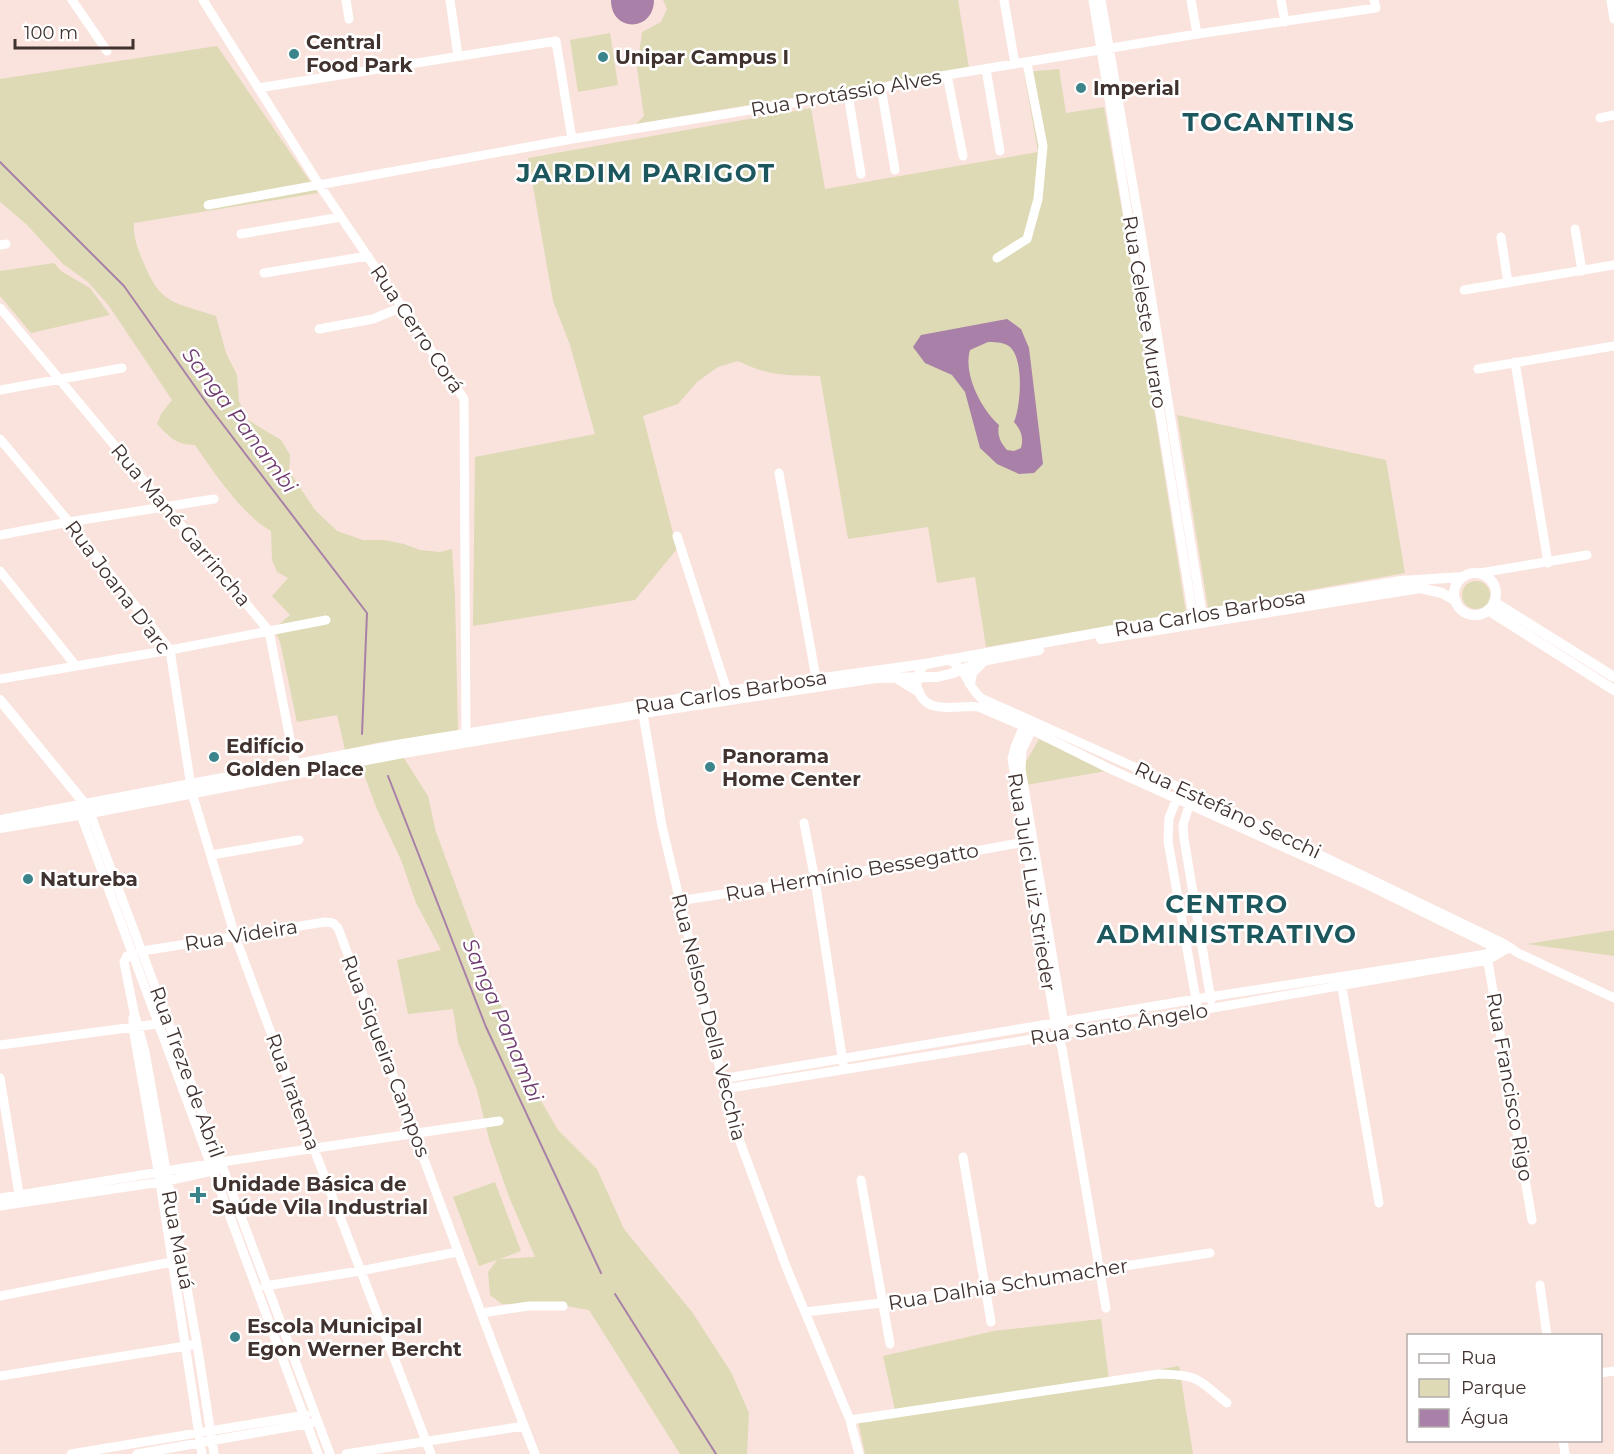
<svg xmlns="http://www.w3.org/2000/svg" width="1614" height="1454" font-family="Montserrat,sans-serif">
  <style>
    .green { fill: #dddab5 }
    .water { fill: #a980a8; fill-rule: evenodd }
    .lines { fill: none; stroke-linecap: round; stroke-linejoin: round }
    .stream { stroke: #a980a8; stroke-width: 2 }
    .minor { stroke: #fff; stroke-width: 9 }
    .tertiary { stroke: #fff; stroke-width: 10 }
    .poi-dot { fill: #3c848c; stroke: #fff; stroke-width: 2 }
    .labels { text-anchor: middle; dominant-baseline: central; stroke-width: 5; stroke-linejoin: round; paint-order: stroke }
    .poi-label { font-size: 20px; font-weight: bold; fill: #40322e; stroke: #fff; text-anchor: start }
    .street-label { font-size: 20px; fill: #40322e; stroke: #fff }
    .water-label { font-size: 21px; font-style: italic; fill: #6e3a6f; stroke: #fff }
    .district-label { font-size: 26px; font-weight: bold; letter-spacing: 1.5px; fill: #1d575e; stroke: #fff }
  </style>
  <rect width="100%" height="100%" fill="#fae3dd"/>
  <path class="green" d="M663 0H958L969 68 636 124 644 116 637 69 642 32 661 22 667 9Z
    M610 33 618 85 578 92 570 40Z
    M217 46 318 193 134 223C133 237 137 246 142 259 161 306 172 301 216 316L226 353 237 375 239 401 248 420 281 440 290 455 289 471 315 510 337 531 363 540H384L404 544 420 550 440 552 452 549 455 597 458 731 376 743 345 750 337 715 297 722 280 642 274 629 290 615 272 596 288 578 277 572 272 560 271 531C244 517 212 470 195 445 174 444 171 438 157 424L161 414 172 400 109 306 88 282 63 264 26 224 0 202V79Z
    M1059 69 1066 113 1104 107 1134 280 1186 613 986 647 975 577 937 583 928 527 848 539 820 376C786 375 769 376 738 361L718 367 697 382 678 404 643 416 677 549 635 600 473 626 475 457 595 434 570 345 553 301 528 158 811 108 825 189 1038 152 1024 72Z
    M54 263 61 271 90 288 110 315 31 333 0 296V271Z
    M1177 415 1386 460 1405 573 1208 608Z
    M1462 595a14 14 0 1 1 28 0a14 14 0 1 1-28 0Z
    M1039 739 1106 771 1026 785 1023 767Z
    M402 755 428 796 436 832 484 962 533 1087 558 1130 597 1169 624 1229 692 1312 731 1372 749 1413 747 1454H680L589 1310 554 1304H502L490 1295 488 1272 497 1260 479 1266 453 1197 495 1182 521 1251 500 1259 535 1257 509 1197 489 1139 477 1090 458 1042 453 1009 408 1014 397 960 441 950 416 903 401 860 376 807 360 763Z
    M1614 930V956L1527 944Z
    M1101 1319 1109 1379 1179 1366 1193 1454H865L858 1421 896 1415 883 1356 994 1331Z"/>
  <path class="water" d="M611 0H654C654 32 611 33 611 0Z
    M1007 319 1021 329 1029 348 1043 464 1034 473 1019 474 997 464 980 448 965 392 952 375 925 363 913 347 921 335ZM988 342C994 342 1001 342 1007 345 1025 354 1021 406 1014 422 1021 430 1024 437 1021 448L1014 451 1007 450C1000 442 997 435 999 425 981 409 963 374 970 350Z"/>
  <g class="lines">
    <path class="stream" d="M0 162 124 286 208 405 367 613 362 734
      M388 776 486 1027 601 1273
      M615 1294 716 1454"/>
    <path class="minor" d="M72 0 107 51
      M203 0 318 183 464 399 466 740
      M346 0 349 19
      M450 0 458 56
      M1004 0 1015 64
      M1093 0 1194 622
      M1101 0 1139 221 1203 619
      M1191 0 1197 34
      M1281 0 1285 22
      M1611 0 1614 19
      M986 69 1000 151
      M947 75 963 156
      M881 87 895 170
      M258 88 556 41 572 139
      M848 94 861 174
      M1600 118 1614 115
      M208 205 572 139 848 94 947 75 1197 34 1376 8 1374 0
      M1575 229 1582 271
      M241 234 341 217
      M1501 237 1508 283
      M0 245 6 244
      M997 258 1027 239 1038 199 1043 146 1027 63
      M264 273 368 256
      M1464 290 1614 265
      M0 308 269 631 296 770
      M319 329 373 319 402 307
      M1515 362 1548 563
      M1478 369 1614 346
      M0 390 122 368
      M0 439 69 522 170 650 192 793 235 936 314 1149 431 1454
      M779 473 816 678
      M0 535 69 522 214 499
      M677 536 727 691
      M0 571 76 666
      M1480 573 1587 555
      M947 659C967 668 966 685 981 698L1181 788 1503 943 1518 953 1614 998
      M925 664C918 672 915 680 918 690 927 717 959 704 979 707L1032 730 1108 768 1370 886 1500 950
      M0 679 170 650 326 620
      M642 708 662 826 732 1120 787 1269 850 1420 859 1454
      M1025 723 1015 747 1012 759 1057 1035 1062 1048 1106 1308
      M1033 727 1022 750 1021 769 1064 1025
      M1179 793 1169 818 1168 841 1197 1005
      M1191 799 1183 825 1184 839 1211 1000
      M90 813 330 1454
      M81 815 318 1454
      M804 823 815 880 843 1063
      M211 855 299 840
      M678 901 815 880 1025 842
      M142 951 325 922 333 923 338 928C404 1103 467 1280 535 1454
      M133 953 127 956 124 962 134 1012 145 1052 197 1344 214 1454
      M1487 956 1532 1220
      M1341 982 1379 1203
      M133 1018V1028L160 1182 202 1454
      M0 1045 164 1023
      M0 1078 20 1200
      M721 1079 1196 999 1487 954 1503 943
      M724 1089 1064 1034 1488 960 1510 947
      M963 1157 991 1322
      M861 1180 890 1344
      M0 1198 221 1162 499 1121
      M0 1206 167 1181 217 1170
      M1540 1285 1547 1336
      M265 1286 360 1271 457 1252
      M0 1296 177 1261
      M805 1312 882 1303 1210 1253
      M481 1313 529 1306H563
      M1600 1373 1614 1371
      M0 1376 192 1345
      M850 1420 1159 1374C1200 1375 1197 1379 1227 1403
      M1563 1440 1565 1454
      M71 1454 306 1415
      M137 1454 312 1423
      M346 1454 524 1426"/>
    <path class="tertiary" d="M1454 594a21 21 0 1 1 42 0a21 21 0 1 1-42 0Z
      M1494 602 1614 677
      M1488 610 1614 690
      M1101 639 1420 588 1442 593 1456 601
      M898 679 919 692
      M970 684 972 673 981 664
      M0 700 89 809
      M0 820 397 745 727 691 925 664 1197 615 1401 581 1463 577
      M0 828 90 813 403 753 643 713 876 678 937 677 950 674 987 660 1039 650"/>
  </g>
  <g class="poi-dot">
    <circle cx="294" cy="54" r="6"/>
    <circle cx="603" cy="57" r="6"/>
    <circle cx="1081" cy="88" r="6"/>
    <circle cx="214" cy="757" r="6"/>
    <circle cx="710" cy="767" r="6"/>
    <circle cx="28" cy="879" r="6"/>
    <path d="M195 1186h6v6h6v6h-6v6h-6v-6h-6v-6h6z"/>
    <circle cx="235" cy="1337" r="6"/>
  </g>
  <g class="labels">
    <g class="poi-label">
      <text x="306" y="42">Central<tspan x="306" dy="23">Food Park</tspan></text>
      <text x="615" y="57">Unipar Campus I</text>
      <text x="1093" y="88">Imperial</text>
      <text x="226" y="746">Edifício<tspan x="226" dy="23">Golden Place</tspan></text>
      <text x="722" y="756">Panorama<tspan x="722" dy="23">Home Center</tspan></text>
      <text x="40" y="879">Natureba</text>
      <text x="212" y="1184">Unidade Básica de<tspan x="212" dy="23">Saúde Vila Industrial</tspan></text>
      <text x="247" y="1326">Escola Municipal<tspan x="247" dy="23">Egon Werner Bercht</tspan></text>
    </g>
    <g class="street-label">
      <text transform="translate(846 93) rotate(-10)">Rua Protássio Alves</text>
      <text transform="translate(1145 312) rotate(81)">Rua Celeste Muraro</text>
      <text transform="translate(417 329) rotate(56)">Rua Cerro Corá</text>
      <text transform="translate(181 525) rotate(50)">Rua Mané Garrincha</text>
      <text transform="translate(118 587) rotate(53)">Rua Joana D'arc</text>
      <text transform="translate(1210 613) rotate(-10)">Rua Carlos Barbosa</text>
      <text transform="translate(731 692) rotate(-9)">Rua Carlos Barbosa</text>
      <text transform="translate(1228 810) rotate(25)">Rua Estefáno Secchi</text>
      <text transform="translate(852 872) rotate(-10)">Rua Hermínio Bessegatto</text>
      <text transform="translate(1032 882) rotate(81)">Rua Julci Luiz Strieder</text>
      <text transform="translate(241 935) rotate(-9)">Rua Videira</text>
      <text transform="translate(709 1017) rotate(76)">Rua Nelson Della Vecchia</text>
      <text transform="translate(1119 1024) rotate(-9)">Rua Santo Ângelo</text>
      <text transform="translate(386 1056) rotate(69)">Rua Siqueira Campos</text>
      <text transform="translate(187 1072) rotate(70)">Rua Treze de Abril</text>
      <text transform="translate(1510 1087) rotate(80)">Rua Francisco Rigo</text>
      <text transform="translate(293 1092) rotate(70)">Rua Iratema</text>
      <text transform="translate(178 1240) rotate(79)">Rua Mauá</text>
      <text transform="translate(1008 1284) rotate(-9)">Rua Dalhia Schumacher</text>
    </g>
    <g class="water-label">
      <text transform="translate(240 420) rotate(53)">Sanga Panambi</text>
      <text transform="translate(503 1020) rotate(67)">Sanga Panambi</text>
    </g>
    <g class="district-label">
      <text x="1269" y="122">TOCANTINS</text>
      <text x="646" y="173">JARDIM PARIGOT</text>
      <text x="1227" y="904">CENTRO<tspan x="1227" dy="30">ADMINISTRATIVO</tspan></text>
    </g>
  </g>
  <rect x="1407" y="1334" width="195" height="108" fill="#ffffff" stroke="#b3adab" stroke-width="1.5"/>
  <rect x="1419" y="1354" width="30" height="9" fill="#ffffff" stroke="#b3adab" stroke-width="1.5"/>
  <text x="1461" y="1364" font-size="18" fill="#40322e">Rua</text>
  <rect x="1419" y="1379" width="30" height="18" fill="#dddab5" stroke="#b3adab" stroke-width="1.5"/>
  <text x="1461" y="1394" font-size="18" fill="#40322e">Parque</text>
  <rect x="1419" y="1409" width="30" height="18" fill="#a980a8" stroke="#b3adab" stroke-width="1.5"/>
  <text x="1461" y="1424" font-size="18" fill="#40322e">Água</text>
  <path d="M15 39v9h118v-9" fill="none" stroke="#40322e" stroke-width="3"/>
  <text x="24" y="39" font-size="18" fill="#40322e" stroke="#ffffff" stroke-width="4.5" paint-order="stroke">100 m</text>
</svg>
